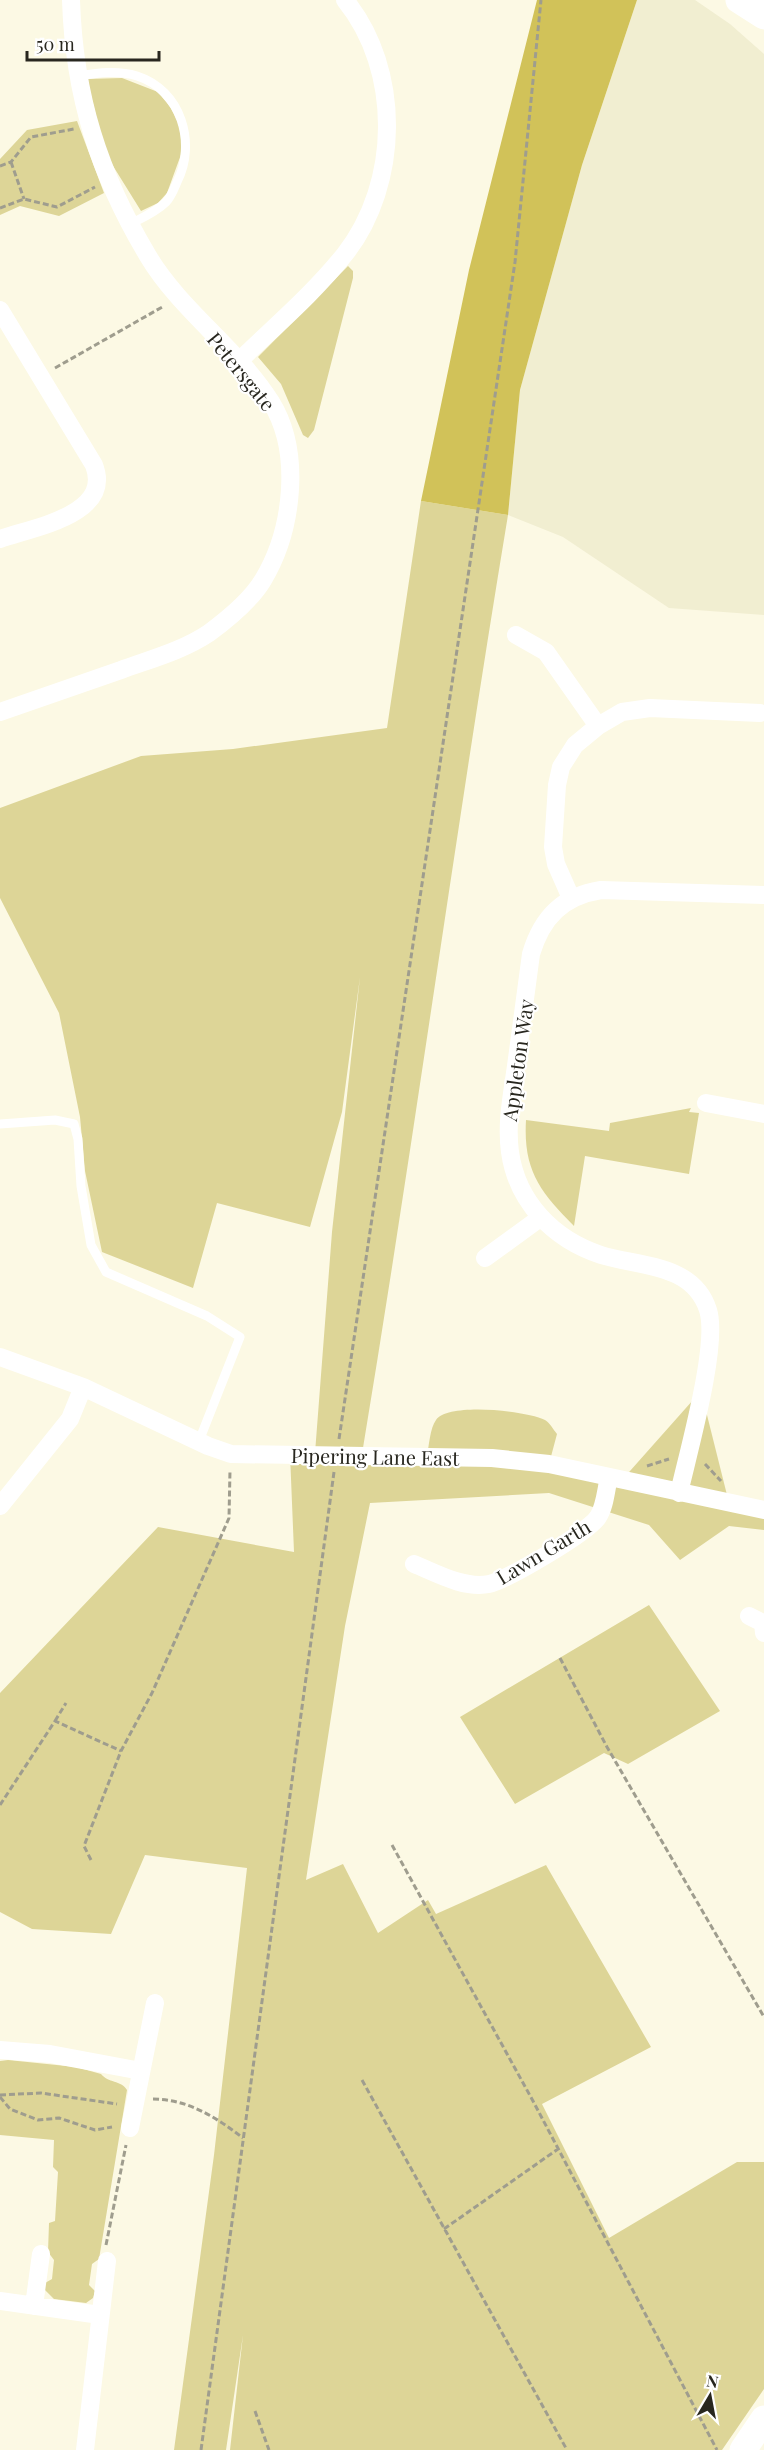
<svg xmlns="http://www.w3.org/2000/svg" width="764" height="2450" font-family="'Playfair Display',serif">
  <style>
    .built { fill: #f1eed1 }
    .green { fill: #ddd597 }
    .forest { fill: #d1c259 }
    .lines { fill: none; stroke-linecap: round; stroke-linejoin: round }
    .path { stroke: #9f9d8e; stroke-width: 3; stroke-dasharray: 6 3; stroke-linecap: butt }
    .lane { stroke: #fff; stroke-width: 9 }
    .street { stroke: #fff; stroke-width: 18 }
    .secondary { stroke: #fff; stroke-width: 27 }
    .labels { text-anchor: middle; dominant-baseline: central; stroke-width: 4.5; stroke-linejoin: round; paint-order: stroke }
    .street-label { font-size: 20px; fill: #28271f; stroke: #fff }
  </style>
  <rect width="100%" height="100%" fill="#fcf9e4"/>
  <path class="built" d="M637 0H695L730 24 764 54V615L669 608 563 537 508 515 520 390 582 165Z"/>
  <path class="green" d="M122 78 158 92 171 108 182 130 183 149 167 193 158 203 141 211 105 153 87 79Z
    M77 121 104 193 59 216 20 206 0 215V159L27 130Z
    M348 266 353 271V278L314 430 308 438 303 435 281 384 258 357Z
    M421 501 508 515C456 828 414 1141 362 1454L427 1456C429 1446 430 1428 436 1420 449 1402 526 1411 545 1420 550 1423 553 1429 557 1434L549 1464 622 1480 701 1391 729 1503 764 1510V1530L729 1526 680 1560 649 1525 549 1493 370 1503 345 1626 306 1880 343 1864 378 1933 428 1900 436 1914 546 1865 651 2047 542 2104 609 2238 737 2162H764V2389L722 2450H230L243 2335 226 2450H174L214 2155 247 1868 145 1855 111 1934 32 1929 0 1912V1693L158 1527 294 1552 290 1454 315 1453 332 1232 360 977 342 1112 310 1227 217 1203 193 1288 102 1252 85 1171 80 1117 59 1013 0 898V808L141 756 233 749 387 728Z
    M691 1108 689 1112 699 1113 689 1174 585 1156 574 1226C540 1192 523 1170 526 1120L609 1131 610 1123Z
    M649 1605 720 1711 628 1764 604 1753 515 1804 460 1717Z
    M8 2060 76 2067 101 2074C108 2083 121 2080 127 2090L99 2259 92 2264 89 2285 95 2291 93 2298 86 2303 54 2299 44 2289 45 2283 52 2279 54 2260 48 2252 49 2223 55 2221 58 2172 53 2167 54 2140 0 2135V2061Z"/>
  <path class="forest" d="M537 0H637L582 165 520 390 508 515 421 501 469 270Z"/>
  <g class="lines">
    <path class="path" d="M11 162 24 199
      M0 166 11 162 31 137 74 129
      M0 208 24 199 57 207 95 187
      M55 368 164 306
      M339 1439 515 262 541 0
      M705 1464 721 1481
      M647 1466 669 1459
      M560 1658 607 1747 764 2017
      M55 1721 66 1703
      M0 1805 55 1721 121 1751
      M392 1845 533 2101 717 2450
      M91 1860 84 1846 121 1751 152 1693 229 1518 230 1470
      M362 2080 567 2450
      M0 2095 41 2093 117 2104
      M0 2097 10 2109 38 2120 59 2118 95 2130 112 2127
      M153 2099C188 2099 217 2118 243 2138
      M444 2229 558 2149
      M106 2245 126 2145
      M255 2411 269 2450
      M201 2450 334 1472"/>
    <path class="lane" d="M78 76C98 73 117 70 137 76 181 90 197 143 177 182 174 189 171 197 166 202 156 212 142 218 130 224
      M0 1124 55 1120 74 1124 78 1139 81 1186 91 1245 106 1272 207 1316 240 1337 199 1441"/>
    <path class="street" d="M0 310 94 465C113 515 34 527 0 539
      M239 361C274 327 314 293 345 254 400 184 402 70 345 0
      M516 635 546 652 598 726
      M0 712C41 698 81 684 121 670 151 659 182 651 209 633 228 619 251 600 263 580 293 530 302 452 271 402 237 348 181 311 148 256 99 174 74 96 71 0
      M571 898 556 864 553 847 557 785 561 767 575 745 598 726 622 712 650 708 760 713
      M706 1103 764 1114
      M485 1258 540 1218
      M0 1357 83 1387 208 1446 231 1454 492 1458 549 1464 764 1510
      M679 1493C688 1453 719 1344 708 1310 693 1263 639 1267 601 1255 553 1239 517 1202 510 1152 506 1123 512 1095 516 1066 521 1029 526 991 531 954 542 917 563 896 601 890L764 895
      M0 1506 70 1419 83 1387
      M414 1564C436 1573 464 1589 489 1584 507 1580 589 1532 598 1517 605 1507 606 1489 609 1477
      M749 1616 763 1623 764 1633
      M0 2050 50 2054 141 2071
      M130 2128 155 2003
      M0 2301 100 2315
      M34 2306 41 2254
      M85 2450 107 2261"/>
    <path class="secondary" d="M739 0 764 16
      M743 2450 764 2419"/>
  </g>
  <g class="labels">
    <g class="street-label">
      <text transform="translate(242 371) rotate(51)">Petersgate</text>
      <text transform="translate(517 1060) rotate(-82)">Appleton Way</text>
      <text transform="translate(375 1456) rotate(1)">Pipering Lane East</text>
      <text transform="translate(543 1551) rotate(-31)">Lawn Garth</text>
    </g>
  </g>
  <g transform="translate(710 2396) rotate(10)" stroke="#ffffff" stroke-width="4.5" paint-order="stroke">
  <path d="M0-4.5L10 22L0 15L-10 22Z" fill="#28271f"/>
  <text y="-9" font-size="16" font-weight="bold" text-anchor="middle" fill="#28271f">N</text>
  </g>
  <path d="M27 51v9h132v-9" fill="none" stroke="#28271f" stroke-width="3"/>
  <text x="36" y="51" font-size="18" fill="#28271f" stroke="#ffffff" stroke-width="4.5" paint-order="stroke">50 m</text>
</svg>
